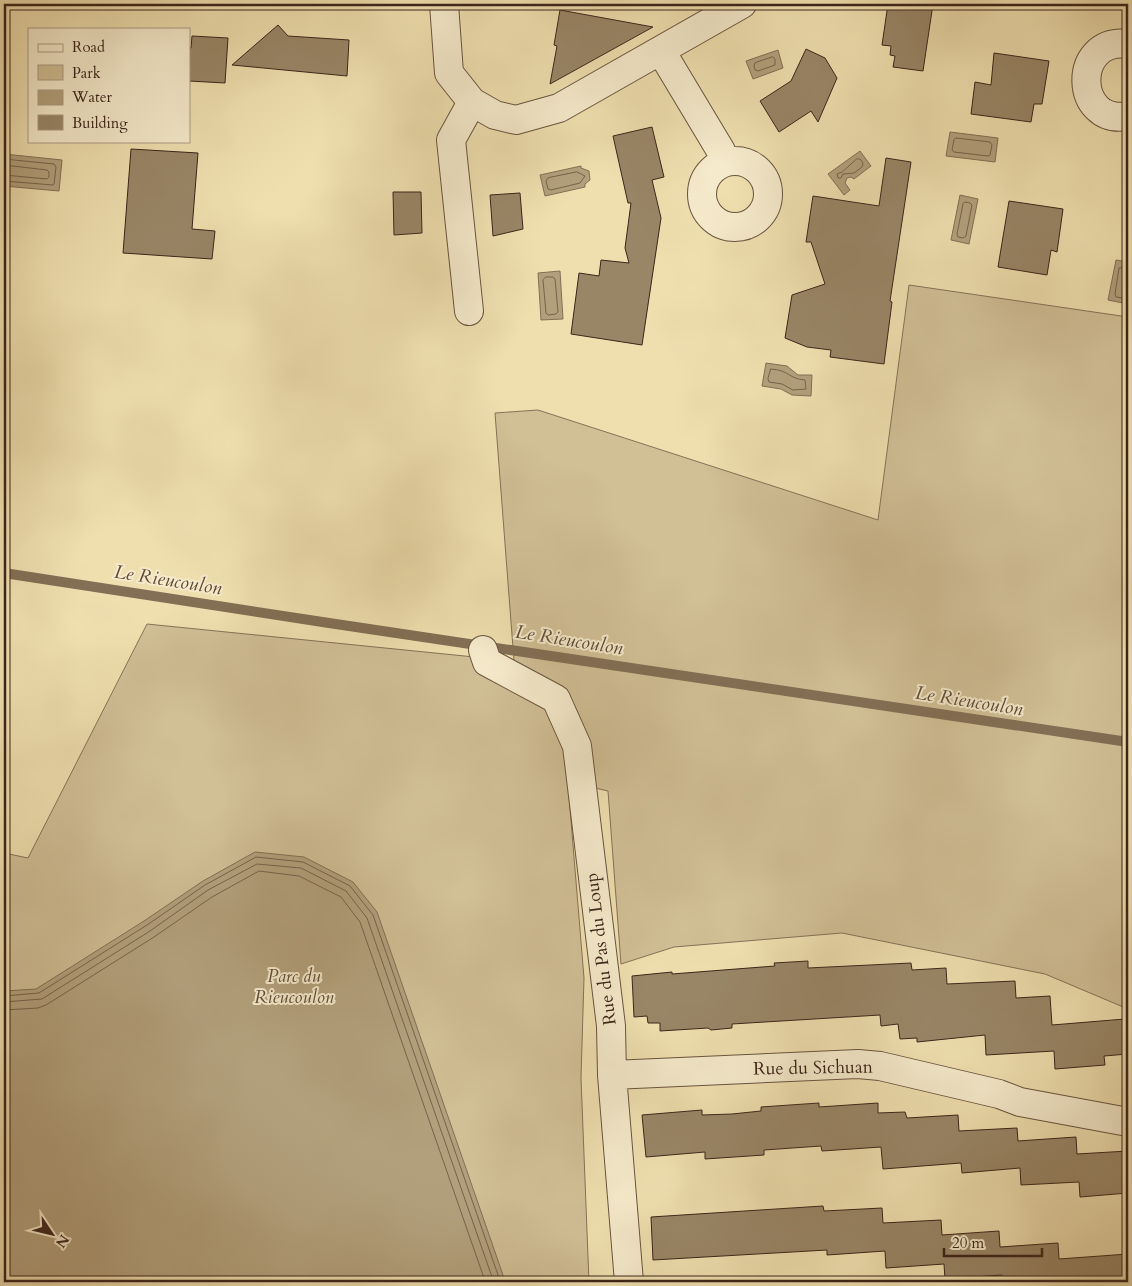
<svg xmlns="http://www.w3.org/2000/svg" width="1132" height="1286" font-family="Cardo,serif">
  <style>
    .green { fill: #d1bf96; stroke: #867258 }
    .water { fill: #b2a07c; stroke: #836f55 }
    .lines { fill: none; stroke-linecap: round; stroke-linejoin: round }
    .shore { stroke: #77624b; stroke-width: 1 }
    .stream { stroke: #836f55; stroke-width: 10 }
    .building { fill: #998667; stroke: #3c251a }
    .minor-casing { stroke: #69543f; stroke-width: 30 }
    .minor { stroke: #f5eacb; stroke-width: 28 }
    .labels { text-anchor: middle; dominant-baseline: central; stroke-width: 4; stroke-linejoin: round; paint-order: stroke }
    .street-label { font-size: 18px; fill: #3c251a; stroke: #f5eacb }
    .park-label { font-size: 18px; font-style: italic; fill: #614c39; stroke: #f5eacb }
    .water-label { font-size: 19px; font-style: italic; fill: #5f4a37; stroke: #f5eacb }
  </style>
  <rect width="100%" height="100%" fill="#efdfaf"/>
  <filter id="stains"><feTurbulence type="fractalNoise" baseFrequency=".004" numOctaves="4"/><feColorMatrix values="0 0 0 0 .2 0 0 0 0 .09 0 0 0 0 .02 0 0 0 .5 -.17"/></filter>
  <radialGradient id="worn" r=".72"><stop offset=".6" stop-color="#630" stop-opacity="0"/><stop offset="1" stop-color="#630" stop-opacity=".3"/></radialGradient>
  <path class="green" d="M909 285 1128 317V1009L1045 974 842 933 674 947 621 964 608 791 595 788 563 724 584 978 581 1078 589 1282H4V853L28 858 147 624 514 661 495 413 538 410 878 520Z"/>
  <path class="water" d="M778 50 783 68 753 79 746 61Z
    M950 132 998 138 995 162 946 156Z
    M860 151 871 166 854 179 851 177 847 178 845 183 850 190 844 195 828 174Z
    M4 154 62 160 59 191 4 186Z
    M581 166V168L589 171 590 180 585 184V187L545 196 540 175Z
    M960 195 978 199 969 244 951 240Z
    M1116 260 1128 262V304L1108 300Z
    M560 271 563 319 541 320 538 273Z
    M766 363 787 366 798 375H812L811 396 792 395 781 389 762 386Z
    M255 852 304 857 353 882 377 912 503 1275V1282H4V991L36 989 144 921 203 881Z"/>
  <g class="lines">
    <path class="shore" d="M773 57 775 59V65L758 71 755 70 754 66 755 63Z
      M956 138 990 142 992 145 990 155 988 156 954 152 952 150 954 140Z
      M4 159 54 164 56 167 54 184 53 185 4 181
      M857 159H860L863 163 862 167 854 173 843 174 841 178H838L837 174 842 172Z
      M4 165 47 170 49 172V177L47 179 4 175
      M577 172 585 176 580 183 551 190 548 189 546 181 548 178Z
      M965 202 970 203 972 205 966 236 963 238 958 237 957 234 963 204Z
      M1128 267 1119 268 1115 294 1116 297 1128 299
      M546 277H553L555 279 558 312 556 314 548 315 546 313 543 280Z
      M771 369C789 370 789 379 805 380L806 389 793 390 782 384 769 382 768 379Z
      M4 996 39 993 147 925 205 885 256 857 303 862 350 886 373 915 498 1275V1282
      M4 1002 42 999 150 931 208 890 257 864 301 868 346 891 367 918 492 1277V1282
      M4 1010 38 1008 46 1005 154 937 212 897 259 871 299 876 341 897 360 922 484 1278V1282"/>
    <path class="stream" d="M4 573 329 623 1128 742"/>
  </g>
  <path class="building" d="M888 4H933L923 71 893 67 895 56 890 55 891 46 882 45Z
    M560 10 653 27 550 84 557 46 554 45Z
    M278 25 288 36 349 40 347 76 232 65Z
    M192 36 228 38 225 83 189 81V48H191Z
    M806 49 825 58 837 78 818 122 811 111 779 132 760 101 791 81Z
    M994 53 1049 61 1042 104H1034L1031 122 971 114 975 82 991 85Z
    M652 127 664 177 652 180 661 218 642 345 571 334 579 273 599 276 601 260 629 263 625 248 631 203H628L613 136Z
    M131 149 198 153 192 229 215 231 212 259 123 253Z
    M886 158 911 162 890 301 892 302 884 364 830 357 831 350 807 347 785 338 792 295 825 284 811 242H806L813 196 879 206Z
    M393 192H421L422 233 394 235Z
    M520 193 523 229 493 236 490 195Z
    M1009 201 1063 209 1057 252 1051 250 1047 275 998 267Z
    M808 961V968L911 963 912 970 946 968 947 984 1015 981 1016 998 1050 996 1052 1025 1125 1019 1128 1054 1104 1056 1105 1065 1055 1069 1054 1051 986 1055 985 1035 917 1042V1038L900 1039 898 1024 881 1026 880 1015 732 1024V1028L711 1030 708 1028 660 1031V1023H648L647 1016 634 1017 632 976 672 972V974L775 966 774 963Z
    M819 1103V1107L878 1103V1113L905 1112 907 1118 958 1115 959 1131 1017 1128 1018 1141 1076 1137 1077 1154 1128 1151V1193L1080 1197 1079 1182 1021 1185 1020 1168 962 1173 961 1163 883 1169 881 1147 822 1151 821 1146 764 1150V1155L705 1159V1152L646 1157 642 1115 702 1110V1115L732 1114 761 1111V1107Z
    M823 1206 824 1211 882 1208 883 1223 941 1220 942 1235 999 1231 1000 1247 1058 1243 1059 1259 1128 1254V1282H1003L1002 1275 945 1279 944 1264 886 1268 885 1251 827 1255V1250L653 1260 651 1217Z"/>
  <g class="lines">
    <defs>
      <path id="minor" d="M444 4 449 73 472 102 495 115 516 120 559 108 742 4
        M1128 44C1071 37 1074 126 1128 116
        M661 51 721 151 723 163
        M702 194a33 33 0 1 1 66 0a33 33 0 1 1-66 0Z
        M469 311 451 140 472 102
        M483 650 487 662 556 699 577 746 611 1026 612 1075 629 1282
        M612 1075 858 1064 880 1066 999 1094 1020 1102 1128 1122"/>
    </defs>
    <use href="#minor" class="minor-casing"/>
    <use href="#minor" class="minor"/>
  </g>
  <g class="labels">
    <g class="street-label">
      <text transform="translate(601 949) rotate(-97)">Rue du Pas du Loup</text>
      <text transform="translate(813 1068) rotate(-1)">Rue du Sichuan</text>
    </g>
    <g class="park-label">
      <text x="294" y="976">Parc du<tspan x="294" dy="21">Rieucoulon</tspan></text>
    </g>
    <g class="water-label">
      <text transform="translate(168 580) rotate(9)">Le Rieucoulon</text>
      <text transform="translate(569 640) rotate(9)">Le Rieucoulon</text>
      <text transform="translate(969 701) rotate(9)">Le Rieucoulon</text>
    </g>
  </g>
  <rect width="1132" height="1286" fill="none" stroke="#efdfaf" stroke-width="20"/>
  <rect x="5" y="5" width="1122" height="1276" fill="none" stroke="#3c251a" stroke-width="2.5"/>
  <rect x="10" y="10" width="1112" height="1266" fill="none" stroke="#3c251a"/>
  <rect x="28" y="28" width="162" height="115" fill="#f5eacb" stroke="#ab9b84"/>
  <rect x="38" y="44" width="25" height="8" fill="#f5eacb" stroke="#ab9b84"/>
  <text x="72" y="52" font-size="15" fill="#3c251a">Road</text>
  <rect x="38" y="65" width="25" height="15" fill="#d1bf96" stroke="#ab9b84"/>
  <text x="72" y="78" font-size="15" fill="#3c251a">Park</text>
  <rect x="38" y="90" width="25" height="15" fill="#b2a07c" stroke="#ab9b84"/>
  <text x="72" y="102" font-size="15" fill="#3c251a">Water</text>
  <rect x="38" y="115" width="25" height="15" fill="#998667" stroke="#ab9b84"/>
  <text x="72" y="128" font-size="15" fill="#3c251a">Building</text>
  <g transform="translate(52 1234) rotate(125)" stroke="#f5eacb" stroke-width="4" paint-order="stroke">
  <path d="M0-4L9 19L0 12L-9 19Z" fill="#3c251a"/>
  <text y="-8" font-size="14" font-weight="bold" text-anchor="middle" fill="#3c251a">N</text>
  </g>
  <path d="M944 1248v8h98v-8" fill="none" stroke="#3c251a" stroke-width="2.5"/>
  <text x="952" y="1248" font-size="15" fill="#3c251a" stroke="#f5eacb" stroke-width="4" paint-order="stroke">20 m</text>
  <rect width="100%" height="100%" filter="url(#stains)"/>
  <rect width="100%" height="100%" fill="url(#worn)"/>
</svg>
